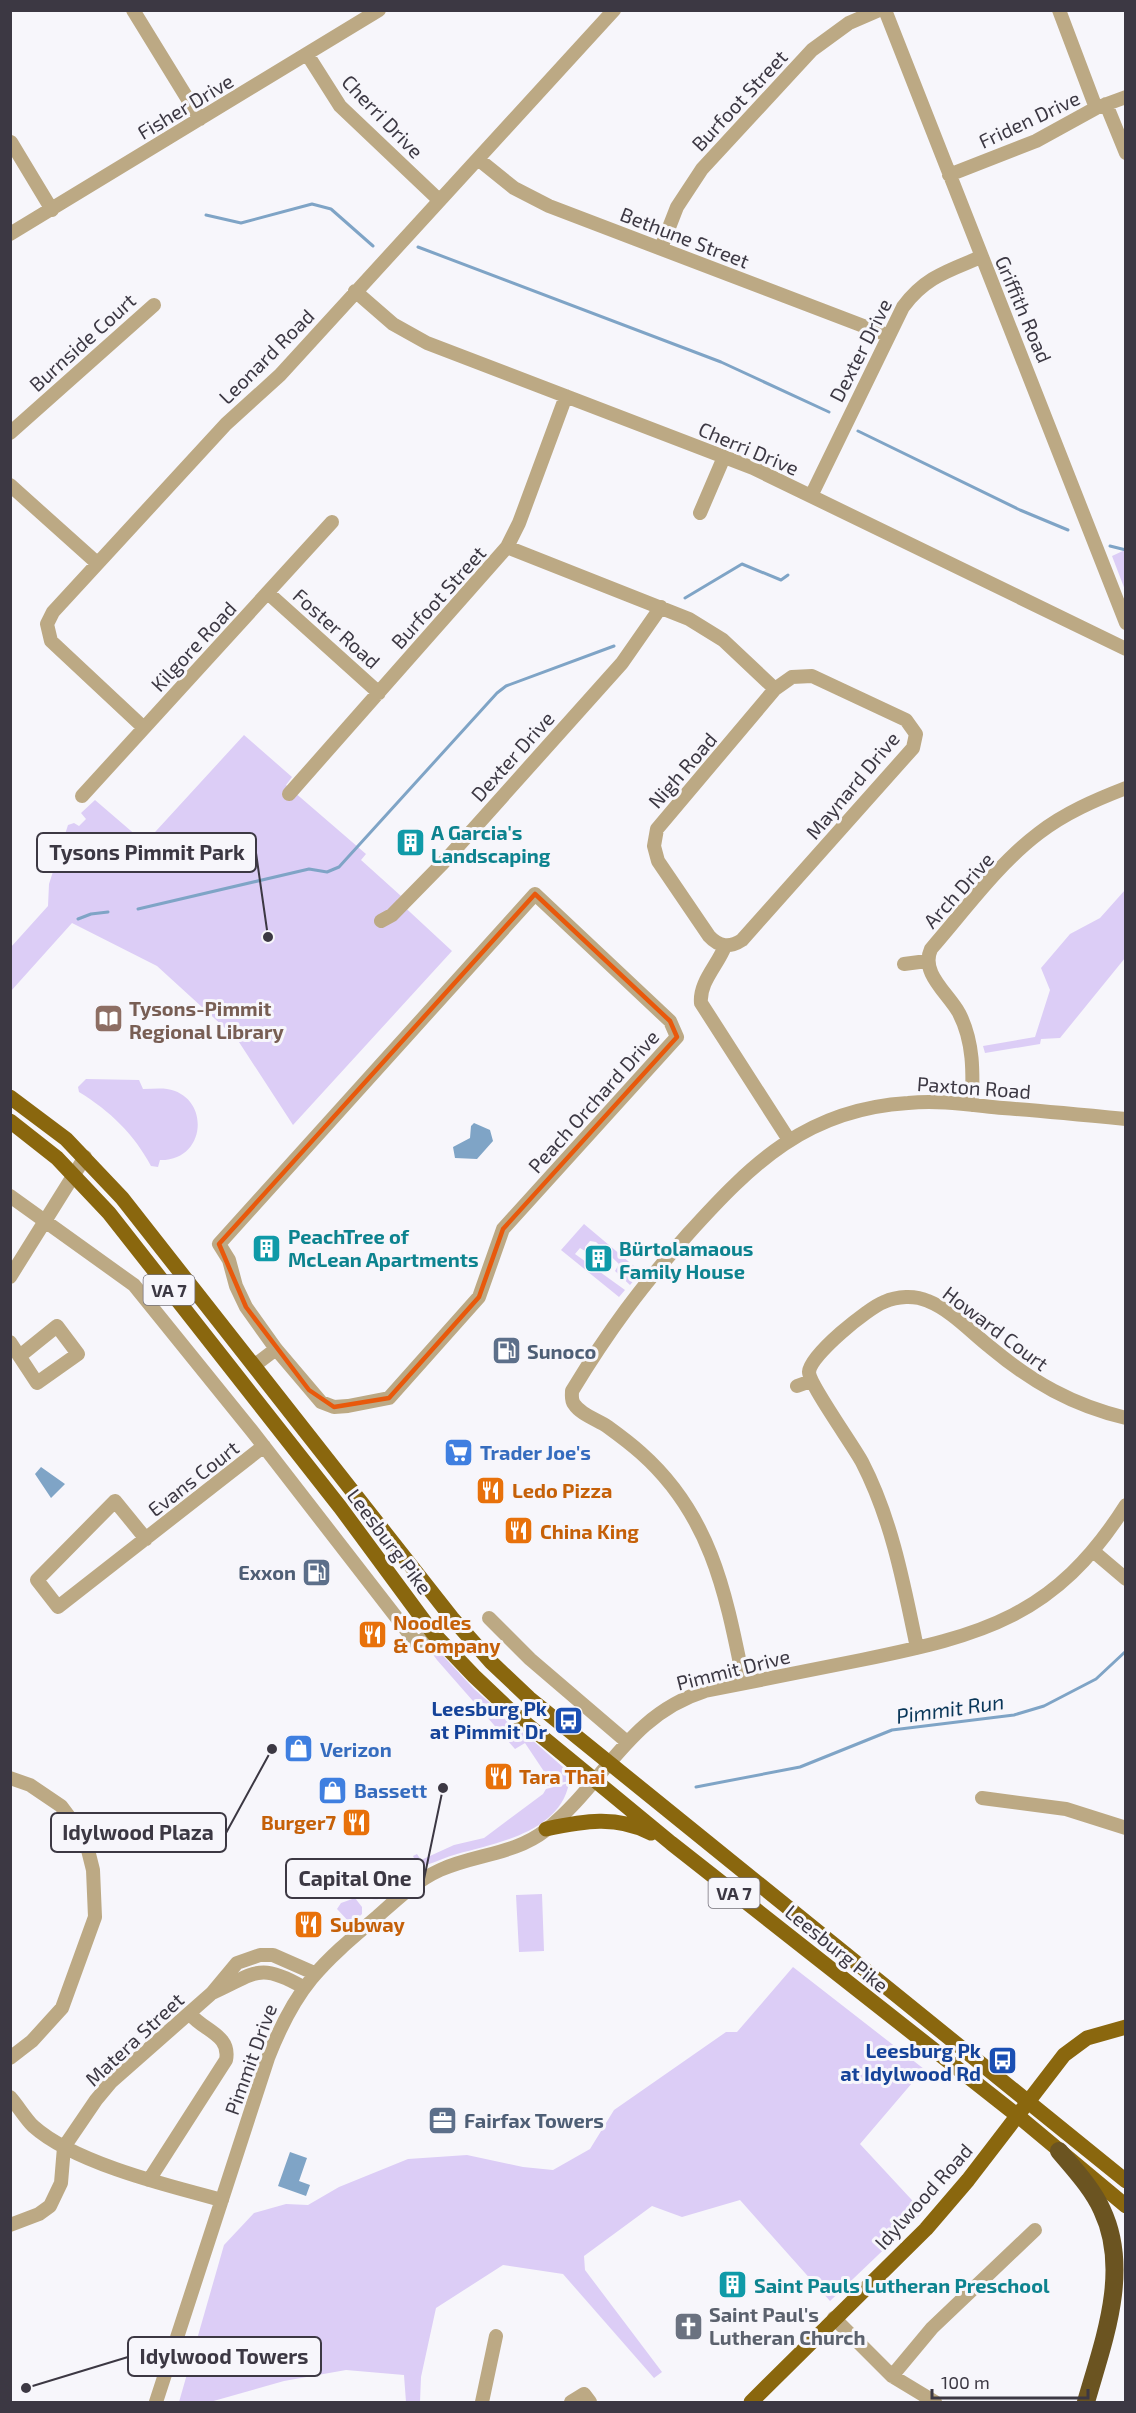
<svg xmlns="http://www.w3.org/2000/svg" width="1136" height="2413" font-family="'Exo 2',sans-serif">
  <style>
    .green { fill: #dccdf6 }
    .water { fill: #7fa4c6 }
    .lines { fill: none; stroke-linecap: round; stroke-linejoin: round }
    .stream { stroke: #7fa4c6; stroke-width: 3 }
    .minor { stroke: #bca984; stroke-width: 14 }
    .major { stroke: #8a670e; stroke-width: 15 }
    .highway { stroke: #6b5421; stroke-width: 18 }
    .marked { fill: none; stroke: #e8590c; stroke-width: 4.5; stroke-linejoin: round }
    .labels { text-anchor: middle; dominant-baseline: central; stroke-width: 6; stroke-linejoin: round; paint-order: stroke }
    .shield { fill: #f7f6fb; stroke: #74717a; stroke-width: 1.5 }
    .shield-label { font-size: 18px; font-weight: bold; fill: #3c3843 }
    .street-label { font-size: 20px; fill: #3c3843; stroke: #f7f6fb }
    .culture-label { font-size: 20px; font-weight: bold; fill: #0d838f; stroke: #f7f6fb; text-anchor: start }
    .education-label { font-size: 20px; font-weight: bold; fill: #785e54; stroke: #f7f6fb; text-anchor: start }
    .service-label { font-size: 20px; font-weight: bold; fill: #4e5e75; stroke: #f7f6fb; text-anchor: start }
    .shop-label { font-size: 20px; font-weight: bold; fill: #366cbe; stroke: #f7f6fb; text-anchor: start }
    .food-label { font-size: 20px; font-weight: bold; fill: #c56008; stroke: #f7f6fb; text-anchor: start }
    .transit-label { font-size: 20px; font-weight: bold; fill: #164399; stroke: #f7f6fb; text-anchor: end }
    .worship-label { font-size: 20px; font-weight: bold; fill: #5b616d; stroke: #f7f6fb; text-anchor: start }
    .water-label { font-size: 21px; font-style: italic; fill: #093658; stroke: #f7f6fb }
    .leader { fill: none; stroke: #3c3843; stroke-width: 2 }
    .callout-dot { fill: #3c3843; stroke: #f7f6fb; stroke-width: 2 }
    .callout { fill: #f7f6fb; stroke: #3c3843; stroke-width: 2 }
    .callout-label { font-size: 21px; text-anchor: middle; font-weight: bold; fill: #3c3843 }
  </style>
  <rect width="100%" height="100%" fill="#f7f6fb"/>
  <path class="green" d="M1125 550V590L1112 556Z
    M244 735 292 777 286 785 366 854 361 860 401 896 397 900 452 951 293 1125 237 1039 157 966 72 923 11 991V947L48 906 49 884 68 825 74 823 79 826 86 819 81 813 95 800 145 843Z
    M1125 890V958L1060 1038 1041 1039 1040 1044 985 1053 983 1046 1035 1037 1050 990 1041 968 1070 934 1100 918Z
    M86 1079 139 1080 143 1089C151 1089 160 1088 167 1089 211 1096 207 1161 160 1160L158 1167 151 1166C134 1134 110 1111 79 1092L78 1087Z
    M584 1224 641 1272 630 1285 615 1271 619 1264 596 1242 590 1241 585 1247V1251L580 1248 575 1254 625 1290 619 1297 561 1250Z
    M431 1643 474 1689 572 1775 569 1781 547 1786 544 1784 547 1776 525 1743 515 1749 437 1660 426 1645Z
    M569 1783C560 1832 497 1843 457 1854 446 1857 436 1862 426 1865L416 1862 413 1856 417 1854 421 1860 454 1845 484 1838 543 1794 546 1789Z
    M403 1871 407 1875C402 1886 384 1902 372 1899L371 1895Z
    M542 1894 544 1951 519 1952 516 1895Z
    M355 1898 362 1907V1914L351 1924 337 1909 341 1903Z
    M793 1967 924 2069 860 2144 923 2212 830 2301 740 2200 682 2217 652 2206 584 2256 585 2270 662 2372 654 2378 563 2274 503 2265 436 2308 421 2377 420 2402H406L404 2375 346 2370 284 2381 210 2402H179L224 2245 254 2213 286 2204 308 2205 339 2187 408 2159 467 2155 523 2167 553 2170 590 2149 614 2110 726 2032H737Z"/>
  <path class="water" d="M474 1123 490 1130 493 1141 477 1159 455 1158 453 1147 470 1138 471 1126Z
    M41 1467 65 1484 51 1498 35 1474Z
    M290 2152 307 2158 299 2181 310 2185 306 2196 278 2186Z"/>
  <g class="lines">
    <path class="stream" d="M206 215 241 223 312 204 331 209 373 246
      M418 247 721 362 829 412
      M858 431 1020 510 1068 530
      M1110 546 1126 550
      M685 598 742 564 781 580 788 575
      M138 909 309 869 327 872 339 867 497 693 506 686 614 646
      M78 919 91 914 108 912
      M696 1787 800 1767 892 1730 1014 1715 1044 1706 1096 1679 1126 1651"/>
    <path class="minor" d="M133 10 200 119
      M885 10 1126 623
      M1059 10 1096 108
      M307 54 340 106 439 200
      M1106 104 1126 153
      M11 142 52 210
      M478 159 514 188 549 206 887 335
      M949 175 1036 141 1096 108 1126 97
      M10 234 379 10
      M661 248 677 207 702 169 812 50 849 23 879 10
      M355 291 393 324 427 343 753 468 1126 649
      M10 433 154 305
      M10 485 97 563
      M811 496 903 307C925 277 948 271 981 257
      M700 513 724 457
      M507 547 689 619 723 640 775 689
      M268 593 379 693
      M812 676 906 720 916 734 913 748 742 940C730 948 719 947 709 936L658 861 654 846 657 829 775 689 792 677Z
      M144 728 51 641 47 624 53 612 226 424 280 375 614 10
      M289 794 507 547 519 523 566 396
      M82 796 332 522
      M535 894 670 1021 677 1037 503 1229 479 1297 389 1398 348 1406 334 1407 321 1402 276 1349 246 1307 236 1286 229 1260 219 1244Z
      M381 921 392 915 443 863 622 663 661 607
      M725 946C718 965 699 982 701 1003L789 1140
      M904 964 927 961
      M972 1105C973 1073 974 1042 959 1013 948 993 920 973 931 949 965 910 998 864 1039 833 1065 813 1095 800 1126 788
      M10 1196 134 1285 252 1431 417 1644 433 1633
      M10 1277 85 1157
      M10 1342 37 1383 78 1354 57 1326 21 1355
      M255 1365 276 1349
      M797 1386 811 1381
      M146 1539 115 1501 37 1580 58 1607 264 1446
      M1093 1551 1126 1579
      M489 1618 530 1659 627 1742
      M917 1648C904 1585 892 1520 862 1462 853 1445 809 1384 809 1372 810 1355 868 1308 884 1302 897 1296 915 1295 928 1301 951 1310 971 1332 990 1347 1032 1382 1072 1405 1126 1418
      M744 1683C726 1595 712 1516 641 1453 631 1444 619 1435 608 1427 598 1420 581 1415 574 1404 571 1400 572 1396 572 1391 609 1330 641 1287 688 1234 752 1163 807 1109 908 1103 940 1100 971 1105 1003 1108 1044 1111 1085 1115 1126 1119
      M10 1778 30 1785 61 1806 85 1838 93 1870 95 1917 62 2008 32 2041 10 2058
      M982 1798 1066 1809 1126 1828
      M212 1993C255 1974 258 1961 303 1987
      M10 2097C18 2106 25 2118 33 2126 74 2163 169 2186 222 2200
      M149 2180 226 2060C231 2035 204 2031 190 2014
      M10 2225 39 2214 50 2206 61 2183 64 2147 96 2100 111 2082 212 1993 237 1963 260 1955H273L314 1973
      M834 2318 892 2376 935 2402
      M892 2376 932 2328 1035 2230
      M156 2402 268 2058C296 1986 320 1965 378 1916 397 1899 416 1881 440 1870 475 1854 514 1855 546 1830 604 1784 628 1715 705 1691 757 1681 809 1670 861 1660 983 1635 1055 1617 1126 1505
      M482 2402 496 2336
      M571 2402 584 2394 590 2402"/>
    <path class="major" d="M10 1097 66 1139 122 1198 452 1618 491 1662 529 1698 1126 2181
      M10 1121 57 1158 109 1213 340 1507 433 1633 474 1676 512 1712 671 1843 1018 2116 1126 2206
      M546 1829C584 1821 616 1815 651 1833
      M751 2402 926 2229 968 2180 1064 2055 1087 2038 1126 2027"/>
    <path class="highway" d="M1059 2151C1074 2169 1092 2188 1102 2210 1131 2271 1103 2342 1086 2402"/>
  </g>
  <path class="marked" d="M535 894 670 1021 677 1037 503 1229 479 1297 389 1398 334 1407 309 1390 246 1307 219 1244Z"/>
  <defs>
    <symbol id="building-square" viewBox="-11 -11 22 22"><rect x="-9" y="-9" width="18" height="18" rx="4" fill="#0f9aa8" stroke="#f7f6fb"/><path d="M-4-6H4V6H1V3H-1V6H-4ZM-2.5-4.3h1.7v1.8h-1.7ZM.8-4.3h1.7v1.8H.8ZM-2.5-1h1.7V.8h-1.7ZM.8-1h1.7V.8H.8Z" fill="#fff"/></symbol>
    <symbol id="library-square" viewBox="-11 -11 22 22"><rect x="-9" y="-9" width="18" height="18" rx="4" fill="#8d6e63" stroke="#f7f6fb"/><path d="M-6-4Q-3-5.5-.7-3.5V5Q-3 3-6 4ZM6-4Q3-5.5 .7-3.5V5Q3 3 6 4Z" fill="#fff"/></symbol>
    <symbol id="fuel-square" viewBox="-11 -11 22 22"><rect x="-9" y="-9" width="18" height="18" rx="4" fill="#5c6f8a" stroke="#f7f6fb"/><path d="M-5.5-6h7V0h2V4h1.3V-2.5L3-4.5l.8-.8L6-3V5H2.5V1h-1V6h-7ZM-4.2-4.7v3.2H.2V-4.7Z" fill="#fff"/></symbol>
    <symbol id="supermarket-square" viewBox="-11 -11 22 22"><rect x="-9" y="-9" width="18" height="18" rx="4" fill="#3f7fe0" stroke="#f7f6fb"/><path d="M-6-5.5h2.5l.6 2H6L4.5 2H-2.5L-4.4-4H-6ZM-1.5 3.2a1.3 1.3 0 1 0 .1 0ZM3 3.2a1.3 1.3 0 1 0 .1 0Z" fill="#fff"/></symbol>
    <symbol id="restaurant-square" viewBox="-11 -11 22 22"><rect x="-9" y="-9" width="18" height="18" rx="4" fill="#e8710a" stroke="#f7f6fb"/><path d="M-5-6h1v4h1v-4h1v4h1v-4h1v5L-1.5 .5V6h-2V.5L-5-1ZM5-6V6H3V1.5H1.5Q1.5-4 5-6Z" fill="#fff"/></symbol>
    <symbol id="bus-square" viewBox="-11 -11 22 22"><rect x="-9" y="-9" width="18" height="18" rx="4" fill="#1a4fb4" stroke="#f7f6fb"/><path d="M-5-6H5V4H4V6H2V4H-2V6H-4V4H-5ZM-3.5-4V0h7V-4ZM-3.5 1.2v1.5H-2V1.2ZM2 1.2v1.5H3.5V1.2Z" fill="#fff"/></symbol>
    <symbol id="shop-square" viewBox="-11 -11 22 22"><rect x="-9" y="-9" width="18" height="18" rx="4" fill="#3f7fe0" stroke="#f7f6fb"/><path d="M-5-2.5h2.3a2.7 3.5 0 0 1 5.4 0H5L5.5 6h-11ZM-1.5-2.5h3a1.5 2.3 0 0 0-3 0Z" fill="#fff"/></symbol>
    <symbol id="office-square" viewBox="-11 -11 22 22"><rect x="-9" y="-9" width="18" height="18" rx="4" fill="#5c6f8a" stroke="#f7f6fb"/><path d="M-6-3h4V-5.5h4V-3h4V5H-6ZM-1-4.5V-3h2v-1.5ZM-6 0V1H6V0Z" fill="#fff"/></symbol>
    <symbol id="church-square" viewBox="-11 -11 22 22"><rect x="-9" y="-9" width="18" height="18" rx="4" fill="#6b7280" stroke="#f7f6fb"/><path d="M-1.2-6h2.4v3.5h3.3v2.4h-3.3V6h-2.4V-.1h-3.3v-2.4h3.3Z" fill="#fff"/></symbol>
  </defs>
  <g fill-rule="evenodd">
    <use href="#building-square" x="394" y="826" width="33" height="33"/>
    <use href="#library-square" x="92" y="1002" width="33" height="33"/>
    <use href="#building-square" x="250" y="1232" width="33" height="33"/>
    <use href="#building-square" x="582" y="1242" width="33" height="33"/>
    <use href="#fuel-square" x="490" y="1334" width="33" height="33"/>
    <use href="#supermarket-square" x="442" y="1436" width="33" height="33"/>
    <use href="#restaurant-square" x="474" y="1474" width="33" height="33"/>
    <use href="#restaurant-square" x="502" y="1514" width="33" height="33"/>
    <use href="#fuel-square" x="300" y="1556" width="33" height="33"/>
    <use href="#restaurant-square" x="356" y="1618" width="33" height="33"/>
    <use href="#bus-square" x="552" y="1704" width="33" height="33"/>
    <use href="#shop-square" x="282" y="1732" width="33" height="33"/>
    <use href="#restaurant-square" x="482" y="1760" width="33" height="33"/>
    <use href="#shop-square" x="316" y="1774" width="33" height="33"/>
    <use href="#restaurant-square" x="340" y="1806" width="33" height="33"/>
    <use href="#restaurant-square" x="292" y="1908" width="33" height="33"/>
    <use href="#bus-square" x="986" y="2044" width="33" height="33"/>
    <use href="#office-square" x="426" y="2104" width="33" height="33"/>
    <use href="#building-square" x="716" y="2268" width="33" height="33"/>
    <use href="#church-square" x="672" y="2310" width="33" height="33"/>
  </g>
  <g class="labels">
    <g class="shield">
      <rect x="143.5" y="1275" width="51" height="30" rx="4.5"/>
      <rect x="708.5" y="1878" width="51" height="30" rx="4.5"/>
    </g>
    <g class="shield-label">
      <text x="169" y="1290">VA 7</text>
      <text x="734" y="1893">VA 7</text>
    </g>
    <g class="street-label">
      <text transform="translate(739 100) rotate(-47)">Burfoot Street</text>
      <text transform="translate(185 106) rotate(-31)">Fisher Drive</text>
      <text transform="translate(383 116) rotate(46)">Cherri Drive</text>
      <text transform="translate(1029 119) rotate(-25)">Friden Drive</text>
      <text transform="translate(685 237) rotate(21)">Bethune Street</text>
      <text transform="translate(1024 309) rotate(67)">Griffith Road</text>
      <text transform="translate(82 342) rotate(-42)">Burnside Court</text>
      <text transform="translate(860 350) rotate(-63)">Dexter Drive</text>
      <text transform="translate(266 356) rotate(-45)">Leonard Road</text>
      <text transform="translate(749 448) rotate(23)">Cherri Drive</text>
      <text transform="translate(438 597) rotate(-48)">Burfoot Street</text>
      <text transform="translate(337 628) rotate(42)">Foster Road</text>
      <text transform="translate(193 646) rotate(-47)">Kilgore Road</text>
      <text transform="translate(512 756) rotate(-48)">Dexter Drive</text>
      <text transform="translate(682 770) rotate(-49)">Nigh Road</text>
      <text transform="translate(852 785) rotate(-50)">Maynard Drive</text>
      <text transform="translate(958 890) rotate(-48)">Arch Drive</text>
      <text transform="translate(974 1087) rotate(4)">Paxton Road</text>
      <text transform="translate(593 1101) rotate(-48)">Peach Orchard Drive</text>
      <text transform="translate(996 1328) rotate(37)">Howard Court</text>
      <text transform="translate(193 1478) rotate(-38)">Evans Court</text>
      <text transform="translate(390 1541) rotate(53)">Leesburg Pike</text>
      <text transform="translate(733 1669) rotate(-14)">Pimmit Drive</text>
      <text transform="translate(837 1948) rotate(39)">Leesburg Pike</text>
      <text transform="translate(134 2039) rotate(-43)">Matera Street</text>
      <text transform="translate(250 2059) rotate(-70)">Pimmit Drive</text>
      <text transform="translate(923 2196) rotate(-48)">Idylwood Road</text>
    </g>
    <g class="culture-label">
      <text x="431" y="832">A Garcia's<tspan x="431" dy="23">Landscaping</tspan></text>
      <text x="288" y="1236">PeachTree of<tspan x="288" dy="23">McLean Apartments</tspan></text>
      <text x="619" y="1248">Bürtolamaous<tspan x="619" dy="23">Family House</tspan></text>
      <text x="754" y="2285">Saint Pauls Lutheran Preschool</text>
    </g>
    <g class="education-label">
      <text x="129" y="1008">Tysons-Pimmit<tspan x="129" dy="23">Regional Library</tspan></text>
    </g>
    <g class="service-label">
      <text x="527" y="1351">Sunoco</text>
      <text x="296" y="1572" text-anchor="end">Exxon</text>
      <text x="464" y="2120">Fairfax Towers</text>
    </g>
    <g class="shop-label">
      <text x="480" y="1452">Trader Joe's</text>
      <text x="320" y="1749">Verizon</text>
      <text x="354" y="1790">Bassett</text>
    </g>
    <g class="food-label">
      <text x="512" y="1490">Ledo Pizza</text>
      <text x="540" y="1531">China King</text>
      <text x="393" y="1622">Noodles<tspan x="393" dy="23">&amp; Company</tspan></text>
      <text x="519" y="1776">Tara Thai</text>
      <text x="336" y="1822" text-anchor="end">Burger7</text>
      <text x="330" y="1924">Subway</text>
    </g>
    <g class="transit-label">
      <text x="547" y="1708">Leesburg Pk<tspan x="547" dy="23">at Pimmit Dr</tspan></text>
      <text x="981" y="2050">Leesburg Pk<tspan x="981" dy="23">at Idylwood Rd</tspan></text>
    </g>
    <g class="worship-label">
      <text x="709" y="2314">Saint Paul's<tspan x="709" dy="23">Lutheran Church</tspan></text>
    </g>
    <g class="water-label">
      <text transform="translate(950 1708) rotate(-8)">Pimmit Run</text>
    </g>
  </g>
  <path class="leader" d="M268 937L256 853M272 1749L226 1833M443 1788L424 1879M26 2388L128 2357"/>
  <g class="callout-dot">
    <circle cx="268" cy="937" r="6"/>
    <circle cx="272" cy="1749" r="6"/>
    <circle cx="443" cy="1788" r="6"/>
    <circle cx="26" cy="2388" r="6"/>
  </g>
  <g class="callout">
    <rect x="37" y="833" width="219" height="39" rx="6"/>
    <rect x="51" y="1813" width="175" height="39" rx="6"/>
    <rect x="286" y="1859" width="138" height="39" rx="6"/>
    <rect x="128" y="2337" width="193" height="39" rx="6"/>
  </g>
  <g class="callout-label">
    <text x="147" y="860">Tysons Pimmit Park</text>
    <text x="138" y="1840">Idylwood Plaza</text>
    <text x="355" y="1886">Capital One</text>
    <text x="224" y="2364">Idylwood Towers</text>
  </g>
  <rect width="1136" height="2413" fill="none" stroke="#3c3843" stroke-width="24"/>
  <path d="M932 2389v9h156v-9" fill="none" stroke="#3c3843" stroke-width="3"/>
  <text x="941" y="2389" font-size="18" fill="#3c3843" stroke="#f7f6fb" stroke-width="4.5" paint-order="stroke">100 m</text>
</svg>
